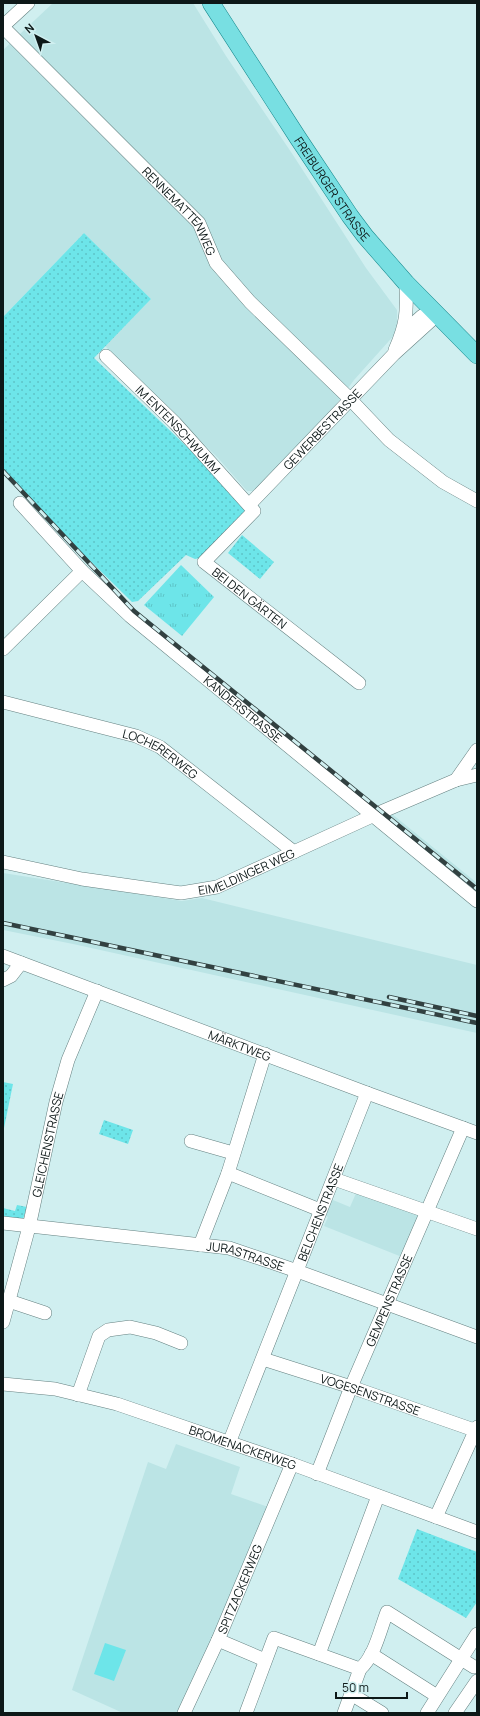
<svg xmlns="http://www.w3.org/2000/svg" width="480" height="1716" font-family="Manrope,sans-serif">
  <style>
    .built { fill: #bbe4e5 }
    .grass { fill: url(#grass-tufts) }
    .park { fill: url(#park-dots) }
    .pitch { fill: #6de5e9 }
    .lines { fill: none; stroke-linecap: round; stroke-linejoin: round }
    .minor-casing { stroke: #658181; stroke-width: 14 }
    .major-casing { stroke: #188b8f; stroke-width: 18 }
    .minor { stroke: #fff; stroke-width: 13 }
    .major { stroke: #78dfe2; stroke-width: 17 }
    .rail-casing { stroke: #324141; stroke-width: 4.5 }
    .rail { stroke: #d0eff0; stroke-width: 3; stroke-dasharray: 9; stroke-linecap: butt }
    .labels { text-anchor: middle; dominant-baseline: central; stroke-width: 3; stroke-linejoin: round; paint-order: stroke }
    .street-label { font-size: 12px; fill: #0d1818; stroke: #d0eff0 }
  </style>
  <defs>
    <pattern id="grass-tufts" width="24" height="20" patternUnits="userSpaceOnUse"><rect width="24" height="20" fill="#6de5e9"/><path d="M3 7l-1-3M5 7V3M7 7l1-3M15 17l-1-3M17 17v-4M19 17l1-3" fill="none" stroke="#5dc4c7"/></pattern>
    <pattern id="park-dots" width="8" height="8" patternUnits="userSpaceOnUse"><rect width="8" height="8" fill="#6de5e9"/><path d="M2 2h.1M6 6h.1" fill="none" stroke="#5dc4c7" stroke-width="1.8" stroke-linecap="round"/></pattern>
  </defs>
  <rect width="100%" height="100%" fill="#d0eff0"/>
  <path class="built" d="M53 3H193L226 56 293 155 366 268 397 310V332L354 380 334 407 256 491H247L218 458 105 346 151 299 84 233 3 317V50Z
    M392 814 477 883V896L383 818Z
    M3 873 182 901 202 898 477 965V1033L73 944 3 930Z
    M357 1191 419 1216 402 1257 324 1226 328 1217 322 1214 328 1198 350 1207Z
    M176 1444 240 1467 231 1494 271 1508 181 1713H123L72 1690 148 1462 166 1469Z"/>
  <path class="grass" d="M181 565 214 597 182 636 144 605Z"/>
  <path class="park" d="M84 233 151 299 94 358 228 486 247 511 200 558 195 559 186 555 138 601 132 602 70 541 3 469V317Z
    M242 535 274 562 260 579 228 553Z
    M3 1082 13 1084 3 1133Z
    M104 1120 133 1130 128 1144 99 1134Z
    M17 1205 27 1207 23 1219 3 1217V1208L15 1211Z
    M417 1529 477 1552V1602L466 1618 398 1579Z"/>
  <path class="pitch" d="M105 1643 126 1650 114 1681 94 1674Z"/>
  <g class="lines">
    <defs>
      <g id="minor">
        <path d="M3 26 28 3"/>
        <path id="s1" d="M3 27 199 223 216 263 250 302 350 399 389 440 443 482 477 501"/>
        <path d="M404 332 422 316 437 315"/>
        <path d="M395 350C407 323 407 312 406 283"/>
        <path id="s2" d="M106 356 175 423 254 511 204 562 359 683"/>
        <path id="s3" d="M20 503 82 571 130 616 477 901"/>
        <path id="s4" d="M250 504 394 354 437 315"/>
        <path d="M3 649 82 571"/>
        <path id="s5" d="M3 702 136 736 160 747 294 852"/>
        <path d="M456 780 477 750"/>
        <path id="s6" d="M3 862 82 879 152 889 181 893 217 887 381 812 456 780 477 775"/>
        <path id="s7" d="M3 956 367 1093 477 1133"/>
        <path d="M3 980 11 976 21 963"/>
        <path d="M191 1141 233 1153"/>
        <path d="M228 1173 320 1210"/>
        <path d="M334 1179 477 1229"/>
        <path id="s8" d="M3 1223 229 1248 297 1271 477 1337"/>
        <path d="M200 1245 228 1173 265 1054"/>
        <path d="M9 1301 45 1313"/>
        <path id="s9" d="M3 1322 29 1227 56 1102 68 1060 97 991"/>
        <path id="s10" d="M263 1359 351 1387 477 1431"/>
        <path id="s11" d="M3 1384 55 1389 117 1404 292 1464 477 1532"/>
        <path d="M78 1395 99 1336 108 1330 130 1327 156 1333 181 1343"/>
        <path id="s12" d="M229 1443 367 1093"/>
        <path id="s13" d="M317 1474 351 1387 463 1128"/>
        <path d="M436 1517 477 1427"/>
        <path d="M218 1640 265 1660"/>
        <path d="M319 1654 378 1496"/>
        <path d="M371 1654 437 1696"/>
        <path d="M360 1669C375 1656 380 1630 387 1612L474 1667"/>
        <path d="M351 1694 382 1713"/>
        <path id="s14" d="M184 1713 218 1640 292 1464"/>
        <path d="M246 1713 274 1638 360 1669 344 1713"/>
        <path d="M427 1713 477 1634"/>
        <path d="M455 1713 477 1681"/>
      </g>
      <g id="major">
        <path id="s15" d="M211 3 298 138 350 216 365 236 406 283 477 355"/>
      </g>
    </defs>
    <use href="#minor" class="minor-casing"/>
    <use href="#major" class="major-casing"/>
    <use href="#minor" class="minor"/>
    <use href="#major" class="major"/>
    <defs>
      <path id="rail" d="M3 471 134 611 477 889
        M3 923 477 1023
        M389 997 477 1016"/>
    </defs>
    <use href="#rail" class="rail-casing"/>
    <use href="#rail" class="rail"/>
  </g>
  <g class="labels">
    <g class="street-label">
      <text stroke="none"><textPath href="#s15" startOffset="222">FREIBURGER STRASSE</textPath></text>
      <text stroke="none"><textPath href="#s1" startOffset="256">RENNEMATTENWEG</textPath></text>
      <text stroke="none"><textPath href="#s2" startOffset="103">IM ENTENSCHWUMM</textPath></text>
      <text stroke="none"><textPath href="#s4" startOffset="104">GEWERBESTRASSE</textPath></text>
      <text stroke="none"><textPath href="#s2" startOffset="344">BEI DEN GÄRTEN</textPath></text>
      <text stroke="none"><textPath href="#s3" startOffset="304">KANDERSTRASSE</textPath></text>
      <text stroke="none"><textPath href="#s5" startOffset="167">LOCHERERWEG</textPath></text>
      <text stroke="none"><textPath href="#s6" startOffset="250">EIMELDINGER WEG</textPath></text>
      <text stroke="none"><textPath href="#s7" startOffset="253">MÄRKTWEG</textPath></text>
      <text stroke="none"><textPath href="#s9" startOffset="183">GLEICHENSTRASSE</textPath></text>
      <text stroke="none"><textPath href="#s12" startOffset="248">BELCHENSTRASSE</textPath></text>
      <text stroke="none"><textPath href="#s8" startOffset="245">JURASTRASSE</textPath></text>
      <text stroke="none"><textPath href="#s13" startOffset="188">GEMPENSTRASSE</textPath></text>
      <text stroke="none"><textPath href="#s10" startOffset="113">VOGESENSTRASSE</textPath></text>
      <text stroke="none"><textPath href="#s11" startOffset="249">BROMENACKERWEG</textPath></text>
      <text stroke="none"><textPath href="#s14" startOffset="136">SPITZACKERWEG</textPath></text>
    </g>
  </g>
  <rect width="480" height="1716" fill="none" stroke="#0d1818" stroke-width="8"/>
  <g transform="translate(36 36) rotate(319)" stroke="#d0eff0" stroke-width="3" paint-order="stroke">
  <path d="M0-3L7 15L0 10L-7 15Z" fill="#0d1818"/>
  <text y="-6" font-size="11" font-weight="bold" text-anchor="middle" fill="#0d1818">N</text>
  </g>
  <path d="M336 1692v6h71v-6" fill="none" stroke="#0d1818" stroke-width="2"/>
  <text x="342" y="1692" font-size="12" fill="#0d1818" stroke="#d0eff0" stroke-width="3" paint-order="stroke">50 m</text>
</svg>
